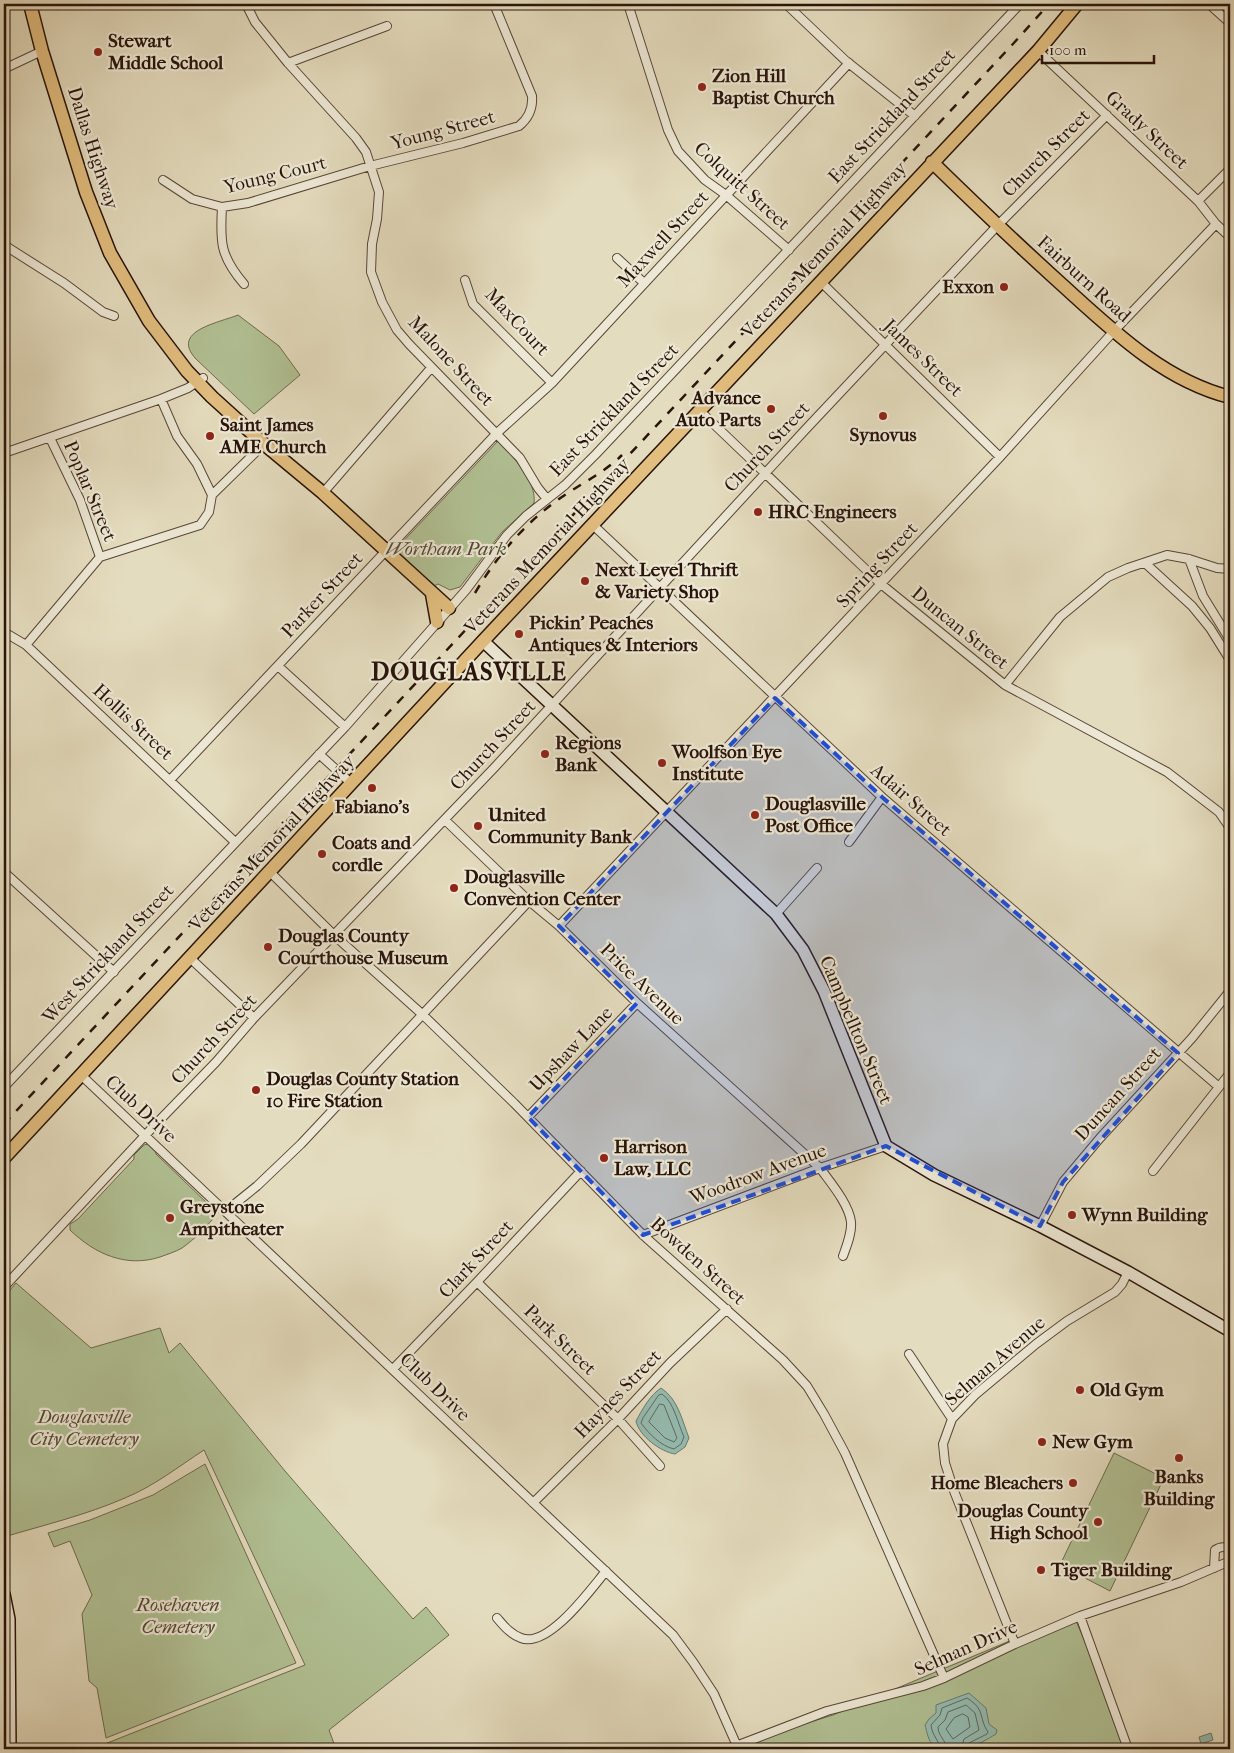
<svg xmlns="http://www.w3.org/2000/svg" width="1234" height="1753" font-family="'IM FELL French Canon',serif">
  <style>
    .green { fill: #b1c194; stroke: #6d6a4f }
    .water { fill: #95bcb1; stroke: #6a796e }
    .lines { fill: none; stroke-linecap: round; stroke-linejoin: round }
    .shore { stroke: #5f685e; stroke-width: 1 }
    .street-casing { stroke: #584637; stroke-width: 10 }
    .secondary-casing { stroke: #29140a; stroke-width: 14 }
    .primary-casing { stroke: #29140a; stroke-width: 15 }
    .street { stroke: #ede8d5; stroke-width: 8 }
    .secondary { stroke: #ede8d5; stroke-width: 11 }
    .primary { stroke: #e2be7f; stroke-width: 12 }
    .rail { stroke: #29140a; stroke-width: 2.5; stroke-dasharray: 9 9; stroke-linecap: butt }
    .marked { fill: #1d4ed8; fill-opacity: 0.2; stroke: #1d4ed8; stroke-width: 4; stroke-dasharray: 10 6; stroke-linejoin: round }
    .poi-dot { fill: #8f2418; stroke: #ede8d5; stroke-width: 2 }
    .labels { text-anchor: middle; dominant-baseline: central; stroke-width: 4.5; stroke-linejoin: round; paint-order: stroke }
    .poi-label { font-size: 19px; font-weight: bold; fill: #29140a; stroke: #ede8d5; text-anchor: start }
    .street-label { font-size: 19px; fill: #29140a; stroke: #ede8d5 }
    .park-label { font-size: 19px; font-style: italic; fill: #524833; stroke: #ede8d5 }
    .district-label { font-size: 24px; font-weight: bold; letter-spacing: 1px; fill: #29140a; stroke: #ede8d5 }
  </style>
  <rect width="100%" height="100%" fill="#e4dcbe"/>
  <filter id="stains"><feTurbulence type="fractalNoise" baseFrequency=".004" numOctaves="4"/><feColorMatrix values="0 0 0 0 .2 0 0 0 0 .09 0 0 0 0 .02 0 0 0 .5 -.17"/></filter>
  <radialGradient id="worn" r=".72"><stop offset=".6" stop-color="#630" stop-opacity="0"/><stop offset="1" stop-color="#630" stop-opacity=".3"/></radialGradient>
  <path class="green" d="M238 315 279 346 300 375 254 414 196 359C170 331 218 323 238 315Z
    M498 441C512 456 537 481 534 503L502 532 460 587 450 590 438 584 434 586 394 551Z
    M148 1144 155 1150 156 1154 209 1205H214L218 1209V1213C207 1226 195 1239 182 1248 175 1252 168 1254 160 1257 126 1268 95 1254 70 1230V1224L78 1219 134 1159V1155L144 1145Z
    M16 1283 91 1348 160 1328 169 1353 180 1343 285 1471 413 1619 426 1607 449 1635 329 1730 336 1749H92L305 1665 204 1450C178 1467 154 1486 125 1498 86 1515 44 1525 4 1537V1297Z
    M1114 1453 1164 1478 1110 1591 1060 1565Z
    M205 1464 296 1663 106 1738 97 1688 89 1681 82 1614 92 1595 70 1541 54 1547 48 1533 90 1520 153 1495Z
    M1076 1621 1105 1687 1126 1749H724L833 1715 1012 1640Z"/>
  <path class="water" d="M661 1388C678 1399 682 1420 689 1438L685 1447 675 1454C661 1452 639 1436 636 1421 642 1410 650 1395 661 1388Z
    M969 1693 986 1708 989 1724 997 1730 996 1734C978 1745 970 1749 949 1749 943 1749 938 1750 934 1746 928 1741 927 1732 925 1725L929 1719 936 1713V1705Z
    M1211 1733 1213 1740 1201 1744 1199 1737Z"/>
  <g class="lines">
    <path class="shore" d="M659 1395 662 1394C674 1402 678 1424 684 1437L681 1444 674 1449C661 1446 649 1434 641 1423L643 1418Z
      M660 1404 664 1405 677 1438 674 1442 665 1438 649 1422Z
      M963 1714 968 1717 970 1727 953 1739 946 1729 954 1718Z
      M940 1749C940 1741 932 1736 931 1725L940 1715 942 1708 967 1698C986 1710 978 1717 988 1732L987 1734 969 1743 967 1749
      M947 1749C946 1740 938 1736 938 1727L945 1720 948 1712 966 1705 975 1713 979 1730 964 1739 961 1749"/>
    <defs>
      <path id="street" d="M246 4 255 22 288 63 356 138 366 152 379 192 377 219 372 244 371 272 382 302 397 330 409 344 520 458 538 488 547 499
        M628 4 668 130 678 151 705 180 726 195 789 250
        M786 4 846 61 915 116
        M1209 4 1230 23
        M1038 51 1198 201 1216 224 1230 237
        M288 63 387 26
        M4 72 8 67 42 51
        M163 180 192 199 222 207 248 203 370 166 463 143 519 126C529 118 533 109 532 96L494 4
        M1198 201 1230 169
        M222 207C220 242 220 256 244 284
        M4 245 64 283 103 312 114 316
        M617 258 644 283
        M465 280 473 304 552 383
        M822 283 1000 457
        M699 410 881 584 1005 685 1167 772 1219 812 1230 828
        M50 438 80 500 100 557
        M4 453 161 399 188 388 203 378
        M323 493 431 368
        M212 495 264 444
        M593 525 882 797 1219 1087
        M1189 559 1203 596 1230 640
        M1145 563 1192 606 1210 628 1230 660
        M4 632 26 645 235 842
        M26 645 100 557 200 525 209 512 212 495 197 464 177 436 161 399
        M278 666 345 727
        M1005 685 1060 617 1108 577 1128 568 1167 555 1189 559 1217 568 1230 569
        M319 754 352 784
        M170 780 497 433 552 383 849 63
        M445 820 529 901 559 926 637 1003 820 1168C830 1182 849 1204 851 1222 852 1233 847 1245 843 1256
        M849 842 882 797
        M4 872 114 972
        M270 872 335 936 423 1015 514 1103 643 1235 783 1360 807 1386 824 1414 845 1453 944 1678
        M776 914 817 868
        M559 926 1000 457 1114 331 1216 224
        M190 958 254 1018
        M81 1075 673 1635 693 1662 714 1694 737 1746
        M4 1087 345 727 466 590 507 535 526 516 565 485 596 454 1020 4
        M528 1117 637 1003
        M1153 1171 1230 1073
        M226 1211 257 1186 301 1144 529 901
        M1040 1226 1063 1182 1100 1138 1192 1038 1230 991
        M643 1235 820 1168 886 1146
        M477 1282 618 1419 660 1466
        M4 1287 153 1127 216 1062 254 1018 494 768 805 430 997 226 1107 115
        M909 1354 952 1419
        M393 1369 477 1282 581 1171
        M533 1503 618 1419 670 1363 727 1309
        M1214 1568 1215 1550C1221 1546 1225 1546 1230 1550
        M1080 1616 1128 1749
        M497 1618C504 1626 510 1634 521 1638 548 1649 591 1589 606 1571
        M1015 1644 954 1491 945 1463 943 1444 952 1419 975 1395 1036 1344 1067 1321 1115 1292 1122 1284 1128 1272
        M728 1749 827 1711 923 1686 944 1678 1015 1644 1080 1616 1181 1582 1230 1561"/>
      <path id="secondary" d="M483 641 776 914 803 950 824 991 886 1146 934 1175 1040 1226 1128 1272 1230 1331
        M4 1594 9 1619 10 1749"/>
      <path id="primary" d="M30 4 42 51 86 192 110 253 149 321 187 371 212 397 264 444 323 493 449 608
        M932 162C974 203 1016 243 1059 282 1110 328 1162 380 1230 397
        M432 594 437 622
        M4 1158 483 641 1038 51 1077 4"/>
    </defs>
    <use href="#street" class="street-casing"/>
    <use href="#secondary" class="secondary-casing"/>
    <use href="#primary" class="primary-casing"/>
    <use href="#street" class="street"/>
    <use href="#secondary" class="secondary"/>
    <use href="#primary" class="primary"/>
    <path class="rail" d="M475 593C497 556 524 524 559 499 580 484 604 473 622 455
      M4 1124 1012 45 1049 4"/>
  </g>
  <path class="marked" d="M775 698 882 797 1178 1053 1063 1182 1040 1226 886 1146 643 1235 528 1117 637 1003 559 926Z"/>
  <g class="poi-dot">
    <circle cx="98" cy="52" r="5"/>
    <circle cx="702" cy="87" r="5"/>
    <circle cx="1004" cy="287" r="5"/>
    <circle cx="771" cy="409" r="5"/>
    <circle cx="883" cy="416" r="5"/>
    <circle cx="210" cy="436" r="5"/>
    <circle cx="758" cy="512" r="5"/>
    <circle cx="585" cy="581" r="5"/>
    <circle cx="519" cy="634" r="5"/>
    <circle cx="545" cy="754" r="5"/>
    <circle cx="662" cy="763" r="5"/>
    <circle cx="372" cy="788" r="5"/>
    <circle cx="755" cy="815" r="5"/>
    <circle cx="478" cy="826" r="5"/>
    <circle cx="322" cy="854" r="5"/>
    <circle cx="454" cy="888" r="5"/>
    <circle cx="268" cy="947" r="5"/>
    <circle cx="256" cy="1090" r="5"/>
    <circle cx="604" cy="1158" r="5"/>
    <circle cx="1072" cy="1215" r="5"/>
    <circle cx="170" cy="1218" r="5"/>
    <circle cx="1080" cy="1390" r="5"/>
    <circle cx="1042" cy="1442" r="5"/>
    <circle cx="1179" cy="1458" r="5"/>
    <circle cx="1073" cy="1483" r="5"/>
    <circle cx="1098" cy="1522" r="5"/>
    <circle cx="1041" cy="1570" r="5"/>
  </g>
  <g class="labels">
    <g class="poi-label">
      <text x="108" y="41">Stewart<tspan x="108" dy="22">Middle School</tspan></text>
      <text x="712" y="76">Zion Hill<tspan x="712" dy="22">Baptist Church</tspan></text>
      <text x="994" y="287" text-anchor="end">Exxon</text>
      <text x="761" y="398" text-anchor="end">Advance<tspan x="761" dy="22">Auto Parts</tspan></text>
      <text x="220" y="425">Saint James<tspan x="220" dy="22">AME Church</tspan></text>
      <text x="883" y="435" text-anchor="middle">Synovus</text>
      <text x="768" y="512">HRC Engineers</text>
      <text x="595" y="570">Next Level Thrift<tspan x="595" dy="22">&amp; Variety Shop</tspan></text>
      <text x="529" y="623">Pickin' Peaches<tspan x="529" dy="22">Antiques &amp; Interiors</tspan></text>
      <text x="555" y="743">Regions<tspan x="555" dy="22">Bank</tspan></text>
      <text x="672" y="752">Woolfson Eye<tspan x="672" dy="22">Institute</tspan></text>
      <text x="765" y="804">Douglasville<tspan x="765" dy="22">Post Office</tspan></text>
      <text x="372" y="807" text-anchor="middle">Fabiano's</text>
      <text x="488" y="815">United<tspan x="488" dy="22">Community Bank</tspan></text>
      <text x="332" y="843">Coats and<tspan x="332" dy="22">cordle</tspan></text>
      <text x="464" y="877">Douglasville<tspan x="464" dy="22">Convention Center</tspan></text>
      <text x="278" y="936">Douglas County<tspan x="278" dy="22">Courthouse Museum</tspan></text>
      <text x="266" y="1079">Douglas County Station<tspan x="266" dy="22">10 Fire Station</tspan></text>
      <text x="614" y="1147">Harrison<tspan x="614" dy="22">Law, LLC</tspan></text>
      <text x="180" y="1207">Greystone<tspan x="180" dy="22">Ampitheater</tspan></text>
      <text x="1082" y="1215">Wynn Building</text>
      <text x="1090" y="1390">Old Gym</text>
      <text x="1052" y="1442">New Gym</text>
      <text x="1179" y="1477" text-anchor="middle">Banks<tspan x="1179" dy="22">Building</tspan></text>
      <text x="1063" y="1483" text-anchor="end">Home Bleachers</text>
      <text x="1088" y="1511" text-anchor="end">Douglas County<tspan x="1088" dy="22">High School</tspan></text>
      <text x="1051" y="1570">Tiger Building</text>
    </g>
    <g class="street-label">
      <text transform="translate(892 116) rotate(-47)">East Strickland Street</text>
      <text transform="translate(443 130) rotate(-15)">Young Street</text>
      <text transform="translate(1147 130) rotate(43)">Grady Street</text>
      <text transform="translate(93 148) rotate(72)">Dallas Highway</text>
      <text transform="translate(1046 153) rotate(-45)">Church Street</text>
      <text transform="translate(275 175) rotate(-14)">Young Court</text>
      <text transform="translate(742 186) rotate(42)">Colquitt Street</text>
      <text transform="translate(663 239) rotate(-47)">Maxwell Street</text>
      <text transform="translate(824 250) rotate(-47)">Veterans Memorial Highway</text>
      <text transform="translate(1084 279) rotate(42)">Fairburn Road</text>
      <text transform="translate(517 322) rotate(47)">MaxCourt</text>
      <text transform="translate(923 358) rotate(44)">James Street</text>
      <text transform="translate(451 361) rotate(47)">Malone Street</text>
      <text transform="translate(614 410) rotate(-46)">East Strickland Street</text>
      <text transform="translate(767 447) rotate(-47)">Church Street</text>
      <text transform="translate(90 491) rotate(67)">Poplar Street</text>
      <text transform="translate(547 546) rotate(-47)">Veterans Memorial Highway</text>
      <text transform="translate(877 565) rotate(-47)">Spring Street</text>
      <text transform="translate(322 595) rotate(-47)">Parker Street</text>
      <text transform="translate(960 628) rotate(39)">Duncan Street</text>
      <text transform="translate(133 722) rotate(43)">Hollis Street</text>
      <text transform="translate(493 745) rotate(-47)">Church Street</text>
      <text transform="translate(911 800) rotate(41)">Adair Street</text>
      <text transform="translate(272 843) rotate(-47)">Veterans Memorial Highway</text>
      <text transform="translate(108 954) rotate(-47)">West Strickland Street</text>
      <text transform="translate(642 984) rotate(44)">Price Avenue</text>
      <text transform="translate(856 1030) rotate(67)">Campbellton Street</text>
      <text transform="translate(214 1039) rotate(-47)">Church Street</text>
      <text transform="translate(571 1049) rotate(-46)">Upshaw Lane</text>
      <text transform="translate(1118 1094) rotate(-48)">Duncan Street</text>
      <text transform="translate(141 1109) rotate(43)">Club Drive</text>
      <text transform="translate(758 1174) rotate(-20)">Woodrow Avenue</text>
      <text transform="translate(476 1259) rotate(-47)">Clark Street</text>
      <text transform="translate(698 1261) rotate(42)">Bowden Street</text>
      <text transform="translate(560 1340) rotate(44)">Park Street</text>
      <text transform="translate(995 1361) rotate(-41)">Selman Avenue</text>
      <text transform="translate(435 1387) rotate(44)">Club Drive</text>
      <text transform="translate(618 1394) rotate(-46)">Haynes Street</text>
      <text transform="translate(966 1648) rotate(-24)">Selman Drive</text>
    </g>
    <g class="park-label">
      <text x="446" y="549">Wortham Park</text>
      <text x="84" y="1417">Douglasville<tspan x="84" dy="22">City Cemetery</tspan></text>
      <text x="178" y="1605">Rosehaven<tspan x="178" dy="22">Cemetery</tspan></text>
    </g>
    <g class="district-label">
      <text x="469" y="672">DOUGLASVILLE</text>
    </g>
  </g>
  <rect width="1234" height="1753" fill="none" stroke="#e4dcbe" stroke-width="20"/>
  <rect x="5" y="5" width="1224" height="1743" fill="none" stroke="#29140a" stroke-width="2.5"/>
  <rect x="10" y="10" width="1214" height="1733" fill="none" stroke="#29140a"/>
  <path d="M1042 55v8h112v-8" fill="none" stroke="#29140a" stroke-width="2.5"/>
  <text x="1049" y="55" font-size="15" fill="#29140a" stroke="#ede8d5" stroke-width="4" paint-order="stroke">100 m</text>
  <rect width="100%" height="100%" filter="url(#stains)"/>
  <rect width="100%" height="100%" fill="url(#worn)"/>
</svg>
